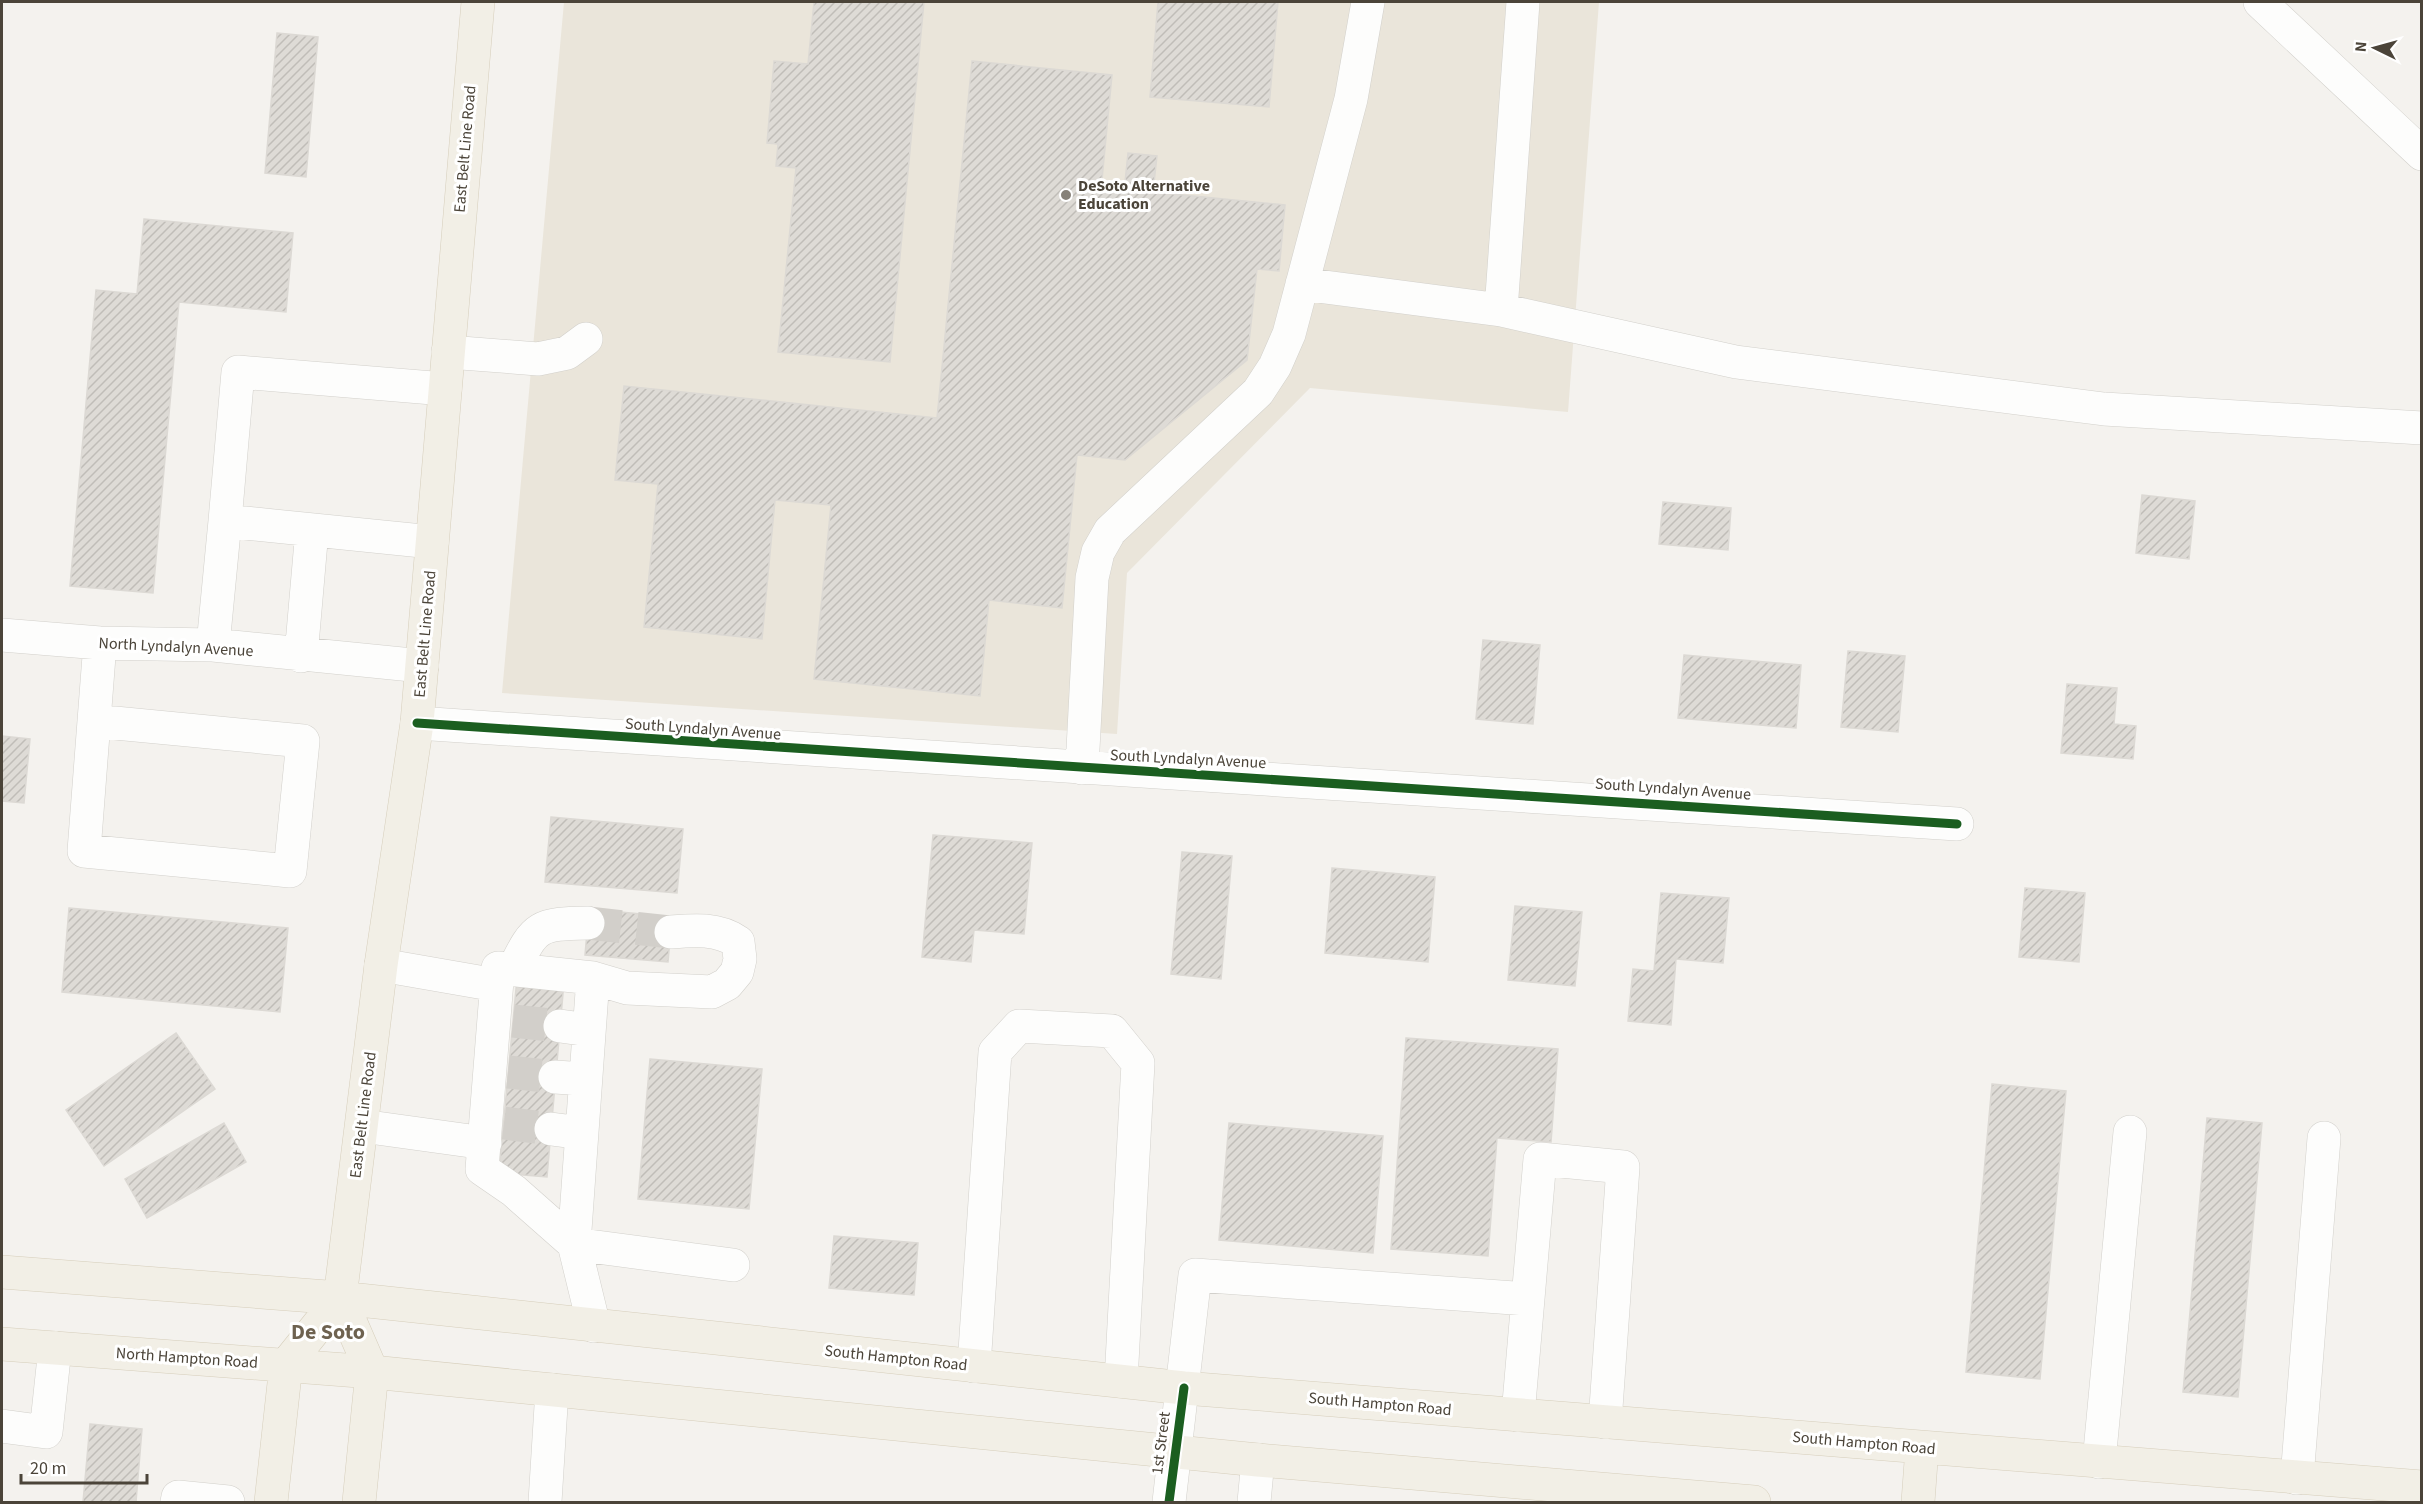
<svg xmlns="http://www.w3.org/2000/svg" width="2423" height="1504" font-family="'Source Sans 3',sans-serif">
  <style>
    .education { fill: #eae5da }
    .building { fill: url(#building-hatch); stroke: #dcd9d4; stroke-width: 1.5 }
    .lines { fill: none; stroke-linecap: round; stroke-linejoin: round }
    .minor-tunnel { stroke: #d2cfca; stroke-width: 33; stroke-dasharray: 33 16; stroke-linecap: butt }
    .minor-casing { stroke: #d2d0cb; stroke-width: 34 }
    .major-casing { stroke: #d6cebb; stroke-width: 34 }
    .minor { stroke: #fdfdfc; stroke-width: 33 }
    .major { stroke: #f2efe6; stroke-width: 33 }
    .cycleway-casing { stroke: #fff; stroke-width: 13 }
    .cycleway { stroke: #1b5e20; stroke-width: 9 }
    .poi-dot { fill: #868178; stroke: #fff; stroke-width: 2 }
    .labels { text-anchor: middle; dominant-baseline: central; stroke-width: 6; stroke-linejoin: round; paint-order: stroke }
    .street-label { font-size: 16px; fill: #4b4439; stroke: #fff }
    .poi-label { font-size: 16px; font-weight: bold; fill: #4b4439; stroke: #fff; text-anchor: start }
    .district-label { font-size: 22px; font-weight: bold; fill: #6e6250; stroke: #fff }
  </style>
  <defs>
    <pattern id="building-hatch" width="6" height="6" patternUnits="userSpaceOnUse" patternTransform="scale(1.5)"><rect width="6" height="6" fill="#dedbd6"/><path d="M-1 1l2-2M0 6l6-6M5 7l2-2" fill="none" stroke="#c0bdb8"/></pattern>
  </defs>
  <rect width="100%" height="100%" fill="#f4f2ee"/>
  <path class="education" d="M564 2H1599L1568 412 1310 388 1127 573 1117 734 502 693Z"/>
  <path class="building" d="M814 2H924L890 362 778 352 796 168 776 166 778 144 767 143 774 61 808 64Z
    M1158 2H1278L1269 107 1150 97Z
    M277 33 318 37 306 177 265 173Z
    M972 61 1112 75 1101 190 1124 192 1128 153 1157 156 1153 192 1285 205 1279 271 1257 269 1247 360 1125 460 1077 455 1062 608 989 600 980 696 814 679 831 505 775 500 762 639 644 627 658 484 615 480 624 386 937 418Z
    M144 219 293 233 286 312 179 302 153 593 70 586 96 290 137 294Z
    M2142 495 2195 501 2189 559 2136 553Z
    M1663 502 1731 508 1728 550 1659 544Z
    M1483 640 1540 645 1533 724 1476 719Z
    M1848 651 1905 656 1898 732 1841 727Z
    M1684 655 1801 665 1796 728 1678 718Z
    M2067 684 2117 688 2114 724 2136 726 2133 759 2061 753Z
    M2 736 30 739 24 803 2 801Z
    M551 817 683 829 677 893 545 882Z
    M933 835 1032 843 1024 934 974 930 971 962 922 957Z
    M1182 852 1232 856 1221 979 1171 974Z
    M1332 868 1435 877 1428 962 1325 953Z
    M2025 888 2085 893 2079 962 2019 957Z
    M1661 893 1729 898 1723 963 1676 959 1671 1025 1628 1021 1633 969 1654 971Z
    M1515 906 1582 912 1575 986 1508 980Z
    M69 908 288 928 280 1012 62 992Z
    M589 909 672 917 668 962 585 955Z
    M517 978 564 982 547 1177 499 1173Z
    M176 1033 215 1089 104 1166 66 1110Z
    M1406 1038 1558 1049 1551 1142 1497 1138 1488 1256 1391 1249Z
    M650 1059 762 1069 749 1209 638 1199Z
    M1992 1084 2066 1091 2040 1379 1966 1372Z
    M2207 1118 2262 1123 2238 1397 2183 1392Z
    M224 1123 246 1162 147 1218 125 1179Z
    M1229 1123 1383 1136 1373 1253 1219 1240Z
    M834 1236 918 1243 914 1295 829 1288Z
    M90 1424 142 1429 136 1502H83Z"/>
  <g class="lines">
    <path class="minor-tunnel" d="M588 923 671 932
      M513 1021 560 1026
      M508 1072 555 1077
      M504 1123 551 1129"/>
    <defs>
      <path id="minor" d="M2260 2 2422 154
        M1302 284 1501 310 1523 2
        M1501 310 1736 362 2104 409 2422 428
        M448 352 538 359 567 353 586 339
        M432 542 225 521 238 372 445 389
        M2 635 100 643 213 645 422 666
        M213 645 225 521
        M301 656 312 530
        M94 721 303 741 290 871 84 851 100 643
        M417 723C930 760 1444 788 1957 824
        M1082 768 1092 578 1098 552 1110 531 1258 392 1275 366 1289 334 1351 99 1368 2
        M381 965 496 985
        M514 969C535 925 539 924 588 923
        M593 978 627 988 712 992 727 984 737 972 740 959 738 942C718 928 694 930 671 932
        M560 1026 589 1030
        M555 1077 585 1079
        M362 1126 485 1143
        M551 1129 582 1133
        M594 1326 574 1244 593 978 498 968 482 1169 514 1191 574 1244 733 1265
        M974 1366 995 1052 1019 1026 1112 1031 1138 1063 1121 1381
        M1518 1415 1540 1159 1623 1167 1605 1422
        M2 1426 46 1432 55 1348
        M2099 1462 2130 1132
        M2297 1478 2324 1138
        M177 1502 178 1497 228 1502
        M545 1502 552 1390
        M1169 1502 1195 1275 1528 1299
        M1254 1502 1258 1460"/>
      <path id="major" d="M2 1272 340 1298 1184 1388 2422 1487
        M340 1298 381 965 417 723 478 2
        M340 1298 372 1372 359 1502
        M2 1344 372 1372 1258 1460 1754 1502
        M271 1502 286 1365 340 1298
        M1918 1502 1922 1448"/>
    </defs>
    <use href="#minor" class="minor-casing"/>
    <use href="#major" class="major-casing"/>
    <use href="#minor" class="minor"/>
    <use href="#major" class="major"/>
    <defs>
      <path id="cycleway" d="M417 723C930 760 1444 788 1957 824
        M1169 1502 1184 1388"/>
    </defs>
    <use href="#cycleway" class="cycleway-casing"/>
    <use href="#cycleway" class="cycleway"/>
  </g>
  <circle class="poi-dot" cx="1066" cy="195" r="6"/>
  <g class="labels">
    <g class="street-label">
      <text transform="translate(465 149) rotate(-85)">East Belt Line Road</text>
      <text transform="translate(425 634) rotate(-85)">East Belt Line Road</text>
      <text transform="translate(176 647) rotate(3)">North Lyndalyn Avenue</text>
      <text transform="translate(703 729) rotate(4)">South Lyndalyn Avenue</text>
      <text transform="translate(1188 759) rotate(3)">South Lyndalyn Avenue</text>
      <text transform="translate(1673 789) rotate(4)">South Lyndalyn Avenue</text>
      <text transform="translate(363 1115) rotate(-83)">East Belt Line Road</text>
      <text transform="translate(187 1358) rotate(4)">North Hampton Road</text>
      <text transform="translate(896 1358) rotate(6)">South Hampton Road</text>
      <text transform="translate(1380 1404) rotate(5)">South Hampton Road</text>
      <text transform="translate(1161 1443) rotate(-83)">1st Street</text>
      <text transform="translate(1864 1443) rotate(5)">South Hampton Road</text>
    </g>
    <g class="poi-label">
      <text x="1078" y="186">DeSoto Alternative<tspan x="1078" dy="18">Education</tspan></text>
    </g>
    <g class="district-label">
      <text x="328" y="1332">De Soto</text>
    </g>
  </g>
  <rect width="2423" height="1504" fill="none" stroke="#4b4439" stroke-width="6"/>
  <g transform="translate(2375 48) rotate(275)" stroke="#ffffff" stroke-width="4.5" paint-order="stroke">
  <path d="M0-4.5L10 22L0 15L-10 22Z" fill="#4b4439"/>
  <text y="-9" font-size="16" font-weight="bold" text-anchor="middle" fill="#4b4439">N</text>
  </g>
  <path d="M21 1474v9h126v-9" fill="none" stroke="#4b4439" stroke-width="3"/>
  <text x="30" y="1474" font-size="18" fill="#4b4439" stroke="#ffffff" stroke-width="4.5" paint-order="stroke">20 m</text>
</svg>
